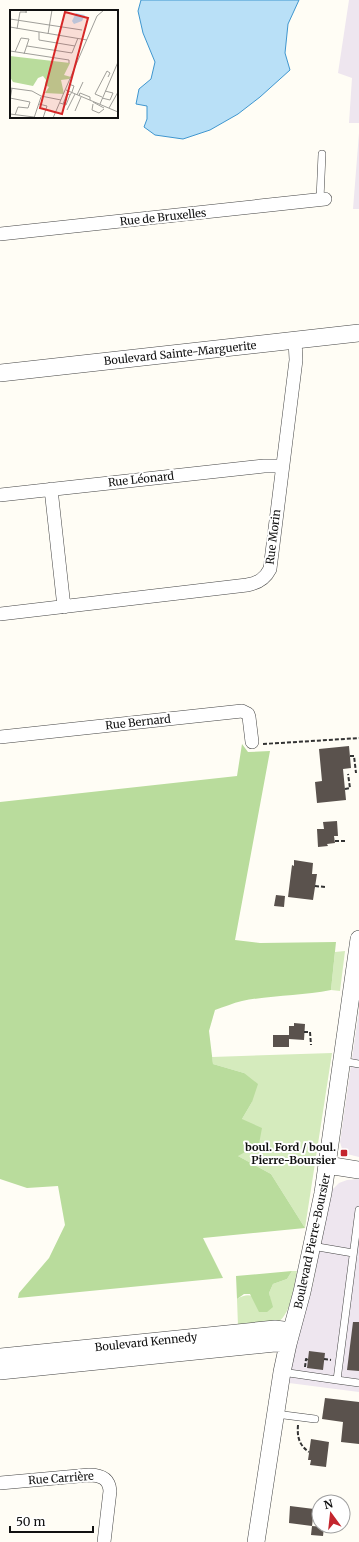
<svg xmlns="http://www.w3.org/2000/svg" width="359" height="1542" font-family="Merriweather,serif">
  <style>
    .industrial { fill: #eee6ef }
    .green { fill: #d5ebbd }
    .forest { fill: #b9dc9c }
    .water { fill: #b9e0f7; stroke: #3f96cf }
    .building { fill: #5a524d }
    .lines { fill: none; stroke-linecap: round; stroke-linejoin: round }
    .service-casing { stroke: #444; stroke-width: 8 }
    .minor-casing { stroke: #444; stroke-width: 14 }
    .tertiary-casing { stroke: #444; stroke-width: 18 }
    .path { stroke: #333; stroke-width: 2; stroke-dasharray: 4 2; stroke-linecap: butt }
    .service { stroke: #fff; stroke-width: 7 }
    .minor { stroke: #fff; stroke-width: 13 }
    .tertiary { stroke: #fff; stroke-width: 17 }
    .poi-dot { fill: #c4262e; stroke: #fff; stroke-width: 1.5 }
    .labels { text-anchor: middle; dominant-baseline: central; stroke-width: 4; stroke-linejoin: round; paint-order: stroke }
    .street-label { font-size: 11px; fill: #111; stroke: #fff }
    .poi-label { font-size: 11px; font-weight: bold; fill: #111; stroke: #fff; text-anchor: end }
    .inset-road { fill: none; stroke: #a09f9a; stroke-width: 1 }
    .view { fill: #d62828; fill-opacity: 0.15; stroke: #d62828; stroke-width: 2 }
    .inset-edge { fill: none; stroke: #111; stroke-width: 2 }
  </style>
  <rect width="100%" height="100%" fill="#fffdf5"/>
  <path class="industrial" d="M349 0H359V123H349L352 78 338 73Z
    M359 133V209H353Z
    M359 1010V1157L347 1154 342 1149 340 1142Z
    M359 1179V1392L289 1383 295 1346 313 1285 328 1206 332 1190 339 1183 347 1180Z"/>
  <path class="green" d="M345 951 340 991 331 990 335 952Z
    M332 1053 305 1228 271 1174 238 1156 242 1119 252 1102 244 1073 213 1064 212 1057Z
    M292 1271H297C294 1286 291 1314 278 1322L238 1326 237 1299C251 1290 259 1299 272 1307L269 1293 273 1284 287 1279Z"/>
  <path class="forest" d="M242 744 248 752 270 751 235 940 260 943 336 942 331 990C302 996 271 995 242 1001 233 1003 224 1007 215 1010L209 1031 213 1064 244 1073 258 1084 252 1102 242 1119 262 1128 259 1144 238 1156 271 1174 305 1228 203 1238 223 1278 18 1298 19 1293 49 1258 65 1225 58 1186 27 1188 0 1179V802L237 776Z
    M292 1271 287 1279 273 1284 269 1293 273 1307 267 1312H259L250 1294H244L237 1299 236 1276Z"/>
  <path class="water" d="M141 0H299L288 24 285 53 290 70 260 97 238 114 210 130 183 139 155 135 144 127 147 119V106L136 104 139 89 151 79 155 62 143 33 138 11Z"/>
  <path class="building" d="M349 746 351 768 343 769 346 800 317 803 315 782 322 781 319 749Z
    M337 821 338 836H334L335 843 327 844 328 846 318 847 317 829H324L323 822Z
    M294 860 313 863 312 874H317L313 900 288 897 292 865 294 866Z
    M276 895 285 896 284 907 274 906Z
    M294 1023 305 1024 304 1040 289 1039V1047H273V1035H289V1026H294Z
    M353 1322H359V1371L347 1370Z
    M309 1351 325 1353 323 1370 307 1368Z
    M325 1398 359 1402V1444L341 1442 343 1422 322 1419Z
    M311 1439 329 1442 326 1467 310 1465 311 1460H308Z
    M290 1506 314 1509 312 1526 289 1523Z
    M312 1526 324 1527 323 1536 311 1535Z"/>
  <g class="lines">
    <defs>
      <path id="service" d="M320 199 322 154
        M342 1061 359 1064
        M312 1246 353 1253
        M282 1372 337 1380 359 1210
        M337 1380 359 1383
        M276 1414 315 1419"/>
      <path id="minor" d="M0 234 325 199
        M51 489 64 607
        M0 495 264 466H282
        M0 614 247 585C258 583 265 579 270 569L296 360 295 340
        M0 737 242 711 248 714 249 717 252 742
        M0 1483 89 1475C100 1475 109 1478 110 1491L104 1542"/>
      <path id="tertiary" d="M0 373 359 333
        M327 1165 359 1170
        M0 1357 275 1329 291 1331
        M0 1371 275 1343 288 1344
        M256 1542 282 1372 288 1344 302 1292 323 1193 359 939"/>
    </defs>
    <use href="#service" class="service-casing"/>
    <use href="#minor" class="minor-casing"/>
    <use href="#tertiary" class="tertiary-casing"/>
    <path class="path" d="M263 744 359 738
      M350 756H354L356 773
      M345 789 350 788 348 774
      M335 841H345
      M315 886 325 887
      M304 1032H310L311 1045
      M324 1359 331 1360
      M305 1367 306 1359 308 1360
      M298 1425C297 1437 299 1445 309 1452
      M313 1517H319"/>
    <use href="#service" class="service"/>
    <use href="#minor" class="minor"/>
    <use href="#tertiary" class="tertiary"/>
  </g>
  <rect class="poi-dot" x="340" y="1149" width="8" height="8" rx="2"/>
  <g class="labels">
    <g class="street-label">
      <text transform="translate(163 217) rotate(-6)">Rue de Bruxelles</text>
      <text transform="translate(180 353) rotate(-6)">Boulevard Sainte-Marguerite</text>
      <text transform="translate(141 479) rotate(-6)">Rue Léonard</text>
      <text transform="translate(273 537) rotate(-83)">Rue Morin</text>
      <text transform="translate(138 722) rotate(-6)">Rue Bernard</text>
      <text transform="translate(312 1241) rotate(-78)">Boulevard Pierre-Boursier</text>
      <text transform="translate(146 1342) rotate(-6)">Boulevard Kennedy</text>
      <text transform="translate(61 1478) rotate(-4)">Rue Carrière</text>
    </g>
    <g class="poi-label">
      <text x="336" y="1147">boul. Ford / boul.<tspan x="336" dy="13">Pierre-Boursier</tspan></text>
    </g>
  </g>
  <g transform="translate(10 10)">
    <rect width="108" height="108" fill="#fffdf5"/>
    <path d="M0 46 60 53 54 65 61 67 59 69 51 70 54 84 35 83 39 77 35 75 36 70 33 66 28 68 23 76 3 72 0 67Z" fill="#b9dc9c"/>
    <path d="M66 3 75 5 72 11 64 14 62 11Z" fill="#b9e0f7"/>
    <path class="inset-road" d="M0 9 72 20M0 17 77 30M7 19 10 2H17H15M29 22V30L65 36M38 24 42 0M17 36 62 43 68 28M0 41 59 50V53M5 42 11 28 19 29 14 44M0 78 22 81 31 86 51 90M56 80 108 102M67 85 73 72M69 86 70 83 80 87V90M92 87 85 84 97 61 100 63 98 67M0 88 20 92 18 98 8 97 5 105M92 88 100 90 103 83 95 81M0 90 2 78M83 92 94 98M50 93 53 94 57 84 60 85 62 82 64 76 59 74M29 94 37 96 33 108M53 94 56 95 60 85M83 94 82 100 89 103 94 99M90 94 108 52M99 98 108 82M57 100 65 84M65 101 71 87M0 104 24 107M24 108 31 87M43 108 87 6 94 0"/>
    <path class="view" d="M55 2 78 8 52 104 30 98Z"/>
    <rect width="108" height="108" class="inset-edge"/>
  </g>
  <g transform="translate(331 1514) rotate(345)"><circle r="19" fill="#ffffff" stroke="#a0a0a0"/>
  <path d="M0-3L7 15L0 10L-7 15Z" fill="#c4262e"/>
  <text y="-6" font-size="11" font-weight="bold" text-anchor="middle" fill="#111111">N</text>
  </g>
  <path d="M10 1526v6h83v-6" fill="none" stroke="#111111" stroke-width="2"/>
  <text x="16" y="1526" font-size="12" fill="#111111" stroke="#ffffff" stroke-width="3" paint-order="stroke">50 m</text>
</svg>
